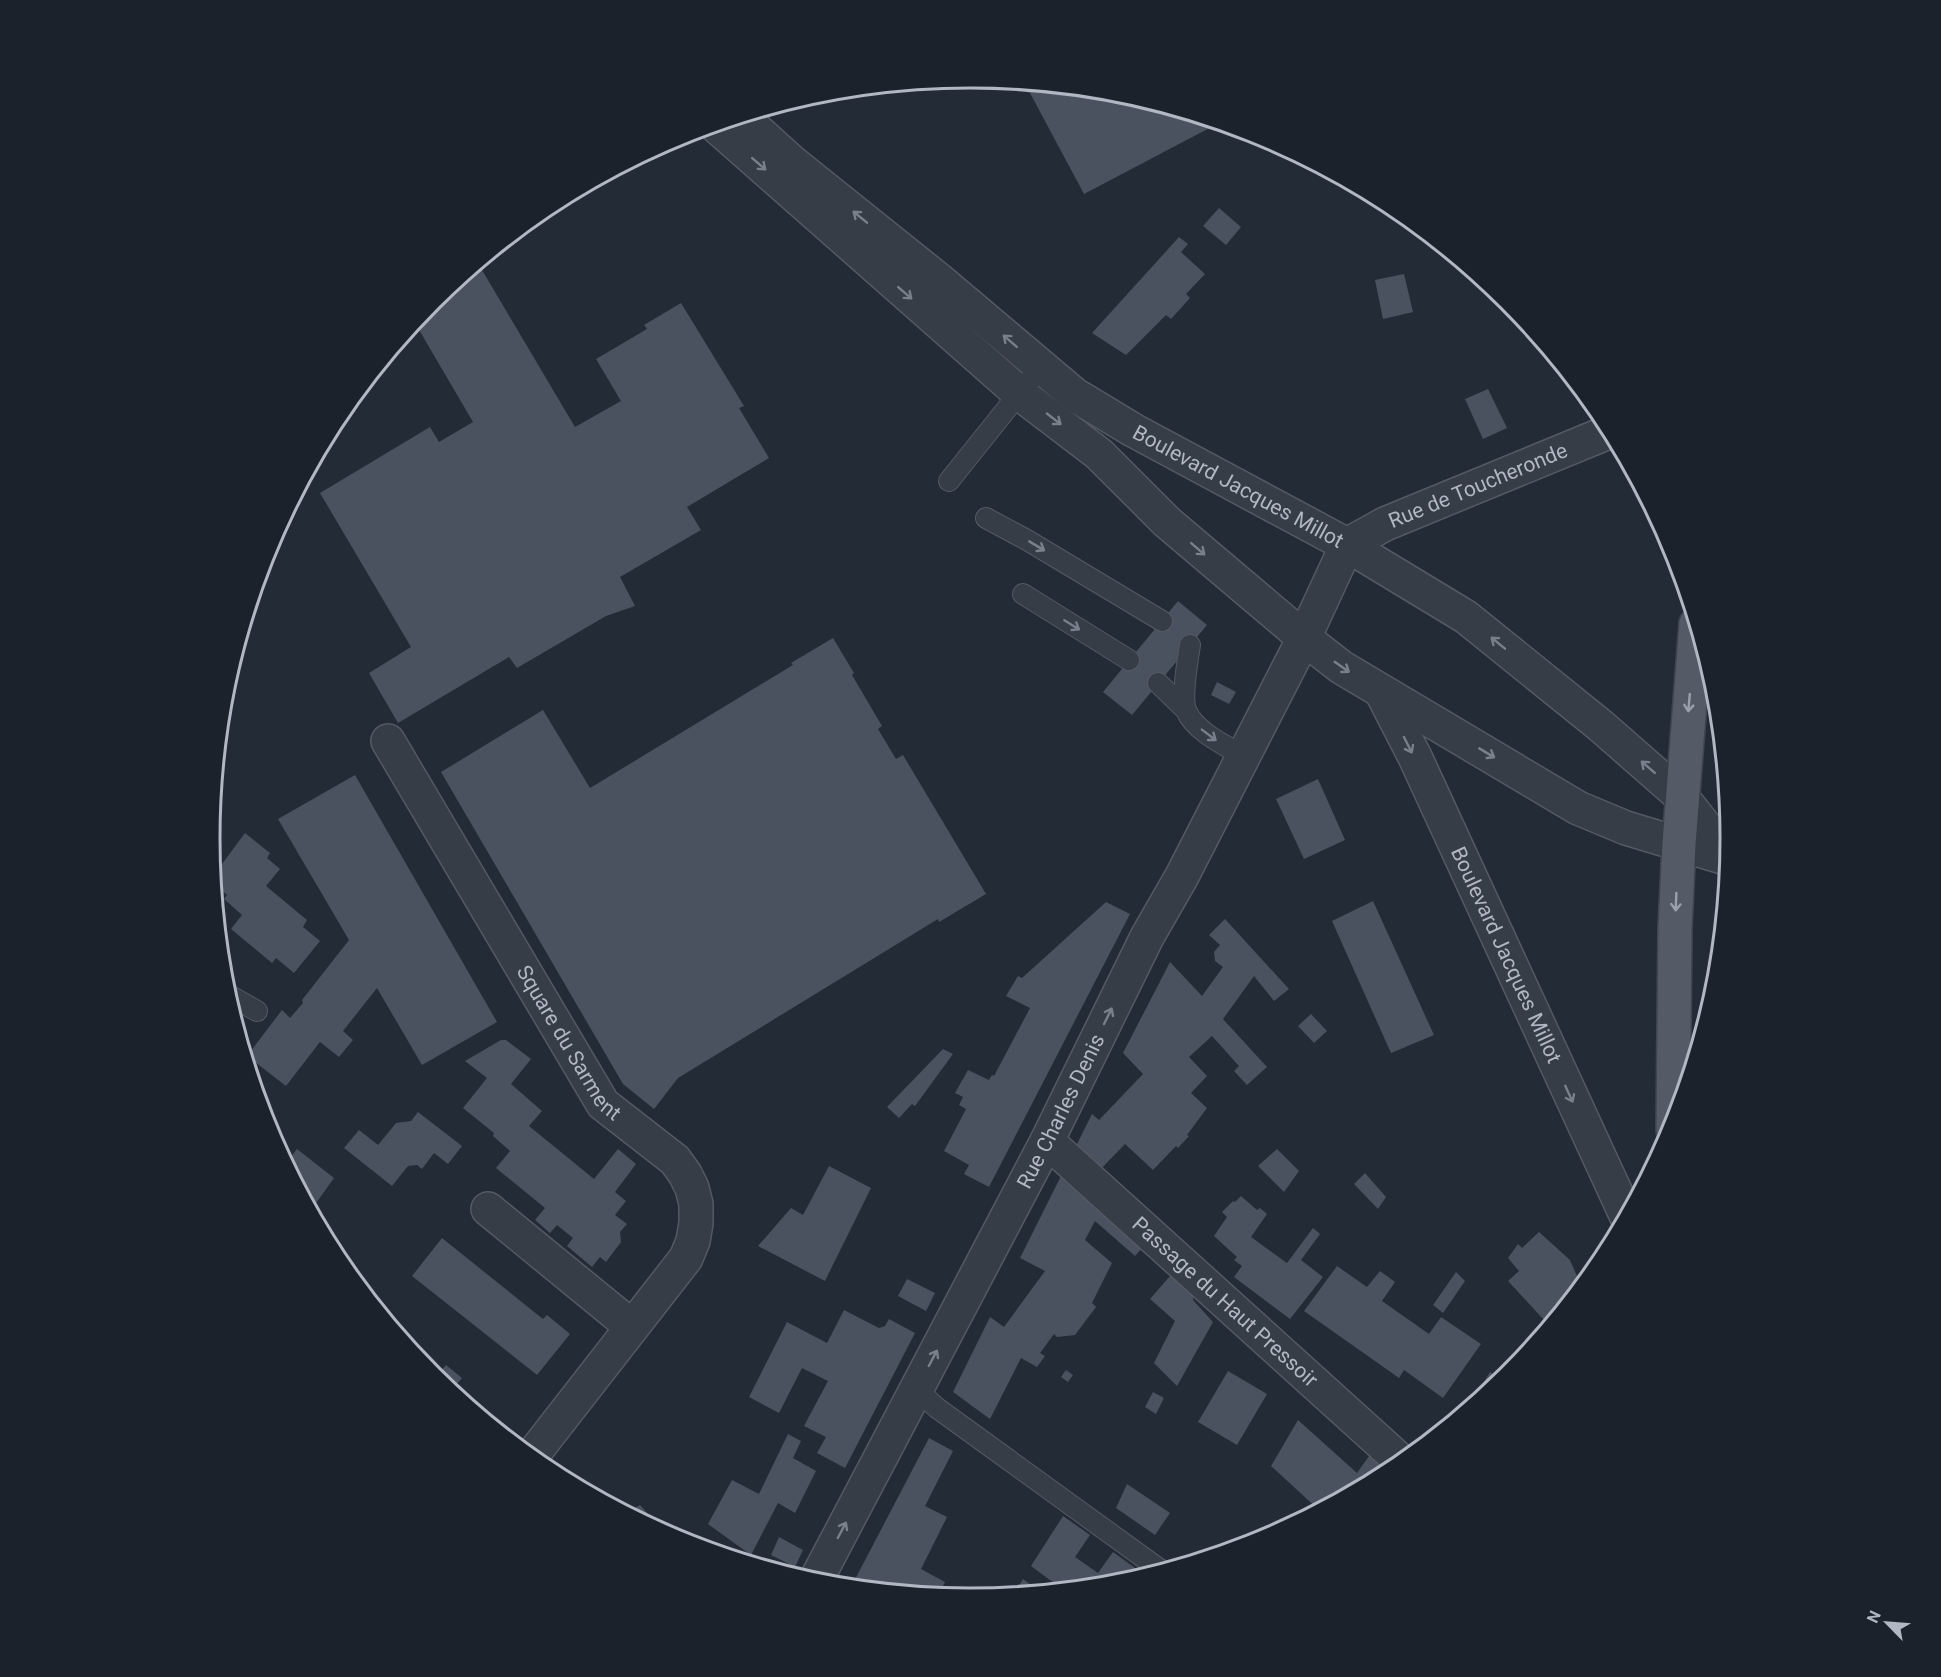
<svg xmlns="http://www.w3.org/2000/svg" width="1941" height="1677" font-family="Roboto,sans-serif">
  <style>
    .building { fill: #4a525f }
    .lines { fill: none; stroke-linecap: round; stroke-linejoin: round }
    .service-casing { stroke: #545a64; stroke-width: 22 }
    .minor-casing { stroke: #545a64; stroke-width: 36 }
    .tertiary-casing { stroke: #545a64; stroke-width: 36 }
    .primary-casing { stroke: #404650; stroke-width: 36 }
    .service { stroke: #373d47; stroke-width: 20 }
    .minor { stroke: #373d47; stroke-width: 33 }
    .tertiary { stroke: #373d47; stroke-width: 33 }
    .primary { stroke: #555b66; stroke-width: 33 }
    .oneway { stroke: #7a808b }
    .oneway2 { stroke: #9aa0ac }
    .labels { text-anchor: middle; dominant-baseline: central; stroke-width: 6; stroke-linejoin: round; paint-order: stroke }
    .street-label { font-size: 21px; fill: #b1b7c3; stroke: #1c222b }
    .rim { fill: none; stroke: #b1b7c3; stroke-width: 3 }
  </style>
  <rect width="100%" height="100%" fill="#232b36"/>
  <path class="building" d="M1002 81 1119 93 1219 123 1084 194 1030 93 1004 85Z
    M1219 208 1241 227 1226 245 1203 226Z
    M516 233 520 240 479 265 575 427 621 401 596 359 647 329 644 325 681 303 744 406 739 408 769 458 687 507 701 530 620 577 635 606 606 616 517 668 509 657 398 723 369 673 411 647 320 493 430 427 439 442 473 422 415 323 433 301Z
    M1179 237 1188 244 1181 252 1205 274 1186 294 1190 298 1171 319 1166 315 1126 355 1092 333Z
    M1404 274 1413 312 1383 319 1375 280Z
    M1488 389 1507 428 1483 439 1465 399Z
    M1178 601 1207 625 1132 715 1103 692Z
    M833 638 854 673 852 675 882 726 878 729 896 759 903 755 986 894 939 922 938 919 678 1078 654 1109 623 1084 441 772 543 710 590 788 793 665 791 663Z
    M1217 682 1236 692 1229 704 1211 695Z
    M355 775 497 1022 422 1065 377 988 343 1031 353 1040 339 1057 320 1042 286 1086 251 1059 248 1063 245 1054 247 1056 282 1010 290 1018 303 1003 302 1000 349 940 278 819Z
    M1318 779 1345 840 1304 859 1276 799Z
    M245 833 270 853 267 858 280 869 266 886 307 920 303 927 320 941 294 973 276 958 272 963 231 929 242 915 224 899 227 895 218 887 215 891 212 856 222 864Z
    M1373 901 1434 1035 1391 1053 1332 921Z
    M1106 902 1130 914 989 1187 964 1174 969 1165 944 1151 966 1109 959 1105 963 1097 955 1093 968 1070 989 1080 992 1075 994 1076 1030 1008 1006 996 1018 976 1022 978Z
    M1225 919 1289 989 1274 1001 1254 976 1223 1019 1267 1067 1247 1085 1234 1071 1239 1066 1212 1036 1189 1057 1207 1076 1191 1093 1207 1108 1187 1135 1189 1136 1178 1148 1176 1146 1153 1170 1125 1144 1098 1172 1074 1150 1092 1114 1099 1120 1143 1074 1123 1053 1170 962 1202 996 1223 967 1215 961 1214 952 1220 945 1209 935Z
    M1311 1014 1327 1031 1314 1043 1298 1026Z
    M501 1040H506L531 1059 511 1084 542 1111 529 1126 594 1179 618 1149 636 1164 615 1192 626 1201 615 1215 627 1224 620 1232 621 1242 606 1262 600 1257 592 1267 567 1246 573 1238 557 1225 550 1233 535 1220 545 1208 496 1168 510 1151 493 1136 494 1133 463 1108 487 1078 465 1061Z
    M943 1049 953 1054 915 1106 912 1104 899 1118 887 1107Z
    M418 1112 462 1146 448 1164 434 1153 422 1169 417 1165 408 1166 392 1186 344 1148 359 1130 378 1145 396 1123 411 1121Z
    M297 1149 334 1178 311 1210 286 1163Z
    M1277 1149 1299 1171 1284 1192 1258 1166Z
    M829 1166 871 1188 825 1281 758 1246 791 1208 803 1215Z
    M1065 1168 1148 1241 1135 1256 1095 1221 1085 1240 1112 1263 1092 1303 1096 1307 1075 1335 1057 1337 1054 1334 1040 1353 1045 1356 1037 1367 1021 1358 990 1419 953 1392 990 1317 1004 1327 1045 1271 1020 1258Z
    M1365 1173 1386 1197 1378 1209 1354 1184Z
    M1241 1196 1257 1210 1260 1208 1267 1214 1251 1237 1287 1263 1313 1228 1320 1234 1301 1260 1323 1277 1290 1319 1234 1277 1242 1266 1234 1260 1237 1257 1214 1236 1227 1217 1222 1212 1233 1201 1235 1202Z
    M1539 1232 1570 1260 1580 1283 1565 1292 1571 1299 1516 1367 1512 1364 1544 1320 1508 1281 1519 1271 1508 1258 1518 1244 1522 1248Z
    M442 1238 543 1319 547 1315 570 1334 537 1375 412 1276Z
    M1337 1266 1367 1287 1380 1271 1395 1282 1382 1301 1429 1334 1441 1317 1481 1344 1443 1398 1404 1370 1399 1378 1304 1311Z
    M1177 1268 1195 1284 1193 1300 1213 1322 1177 1386 1154 1363 1175 1321 1150 1299Z
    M1456 1272 1465 1281 1443 1313 1433 1305Z
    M907 1279 935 1293 926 1311 898 1296Z
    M844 1310 879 1328 885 1326 889 1319 915 1333 845 1468 817 1453 826 1437 804 1426 828 1381 802 1368 779 1413 749 1397 787 1322 827 1343Z
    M446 1365 462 1378 451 1391 435 1378Z
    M1066 1370 1073 1375 1068 1382 1061 1377Z
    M1228 1371 1267 1394 1237 1445 1198 1422Z
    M1490 1372 1501 1380 1490 1391 1482 1385Z
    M1153 1392 1164 1398 1156 1414 1145 1407Z
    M1298 1420 1357 1473 1374 1449 1388 1462 1379 1476 1381 1477 1319 1510 1271 1466Z
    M788 1434 801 1441 793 1458 816 1471 795 1513 778 1503 751 1555 769 1568 744 1561 748 1553 708 1524 732 1480 759 1494Z
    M929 1438 953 1451 925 1506 947 1517 921 1569 945 1582 938 1596 851 1587Z
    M1127 1484 1170 1513 1155 1535 1116 1508Z
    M640 1505 664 1532 663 1533 627 1513Z
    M1063 1516 1090 1535 1075 1557 1098 1573 1113 1552 1135 1568 1124 1583 1048 1591 1054 1583 1031 1566Z
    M779 1537 803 1550 795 1567 771 1555Z
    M1023 1579 1041 1592 1013 1595Z"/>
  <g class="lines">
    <defs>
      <path id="service" d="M949 481 1041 366
        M986 518 1027 540 1162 621
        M1023 594 1129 660
        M1190 645C1188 659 1181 697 1186 710 1194 731 1226 746 1244 756
        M1158 683 1185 709
        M227 994 257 1011
        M917 1390 937 1408 1162 1571"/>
      <g id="minor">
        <path id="s1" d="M388 741 603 1104 675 1160 685 1174 692 1188 696 1204V1223L693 1241 686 1258 531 1457"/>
        <path id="s2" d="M1047 1141 1403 1463"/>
        <path d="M488 1209 631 1326"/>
        <path id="s3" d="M815 1582 1047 1141 1147 937 1182 876 1304 638 1347 545"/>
      </g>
      <g id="tertiary">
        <path id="s4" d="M742 117 793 163 939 280 1075 395 1133 430 1347 545 1466 617 1601 726 1682 797 1729 857"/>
        <path d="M715 125 1019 393 1099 454 1167 522 1304 638 1341 667 1578 808 1626 828 1729 859"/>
        <path id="s5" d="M1347 545 1385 524 1611 431"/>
        <path id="s6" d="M1382 693 1415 757 1627 1217"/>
      </g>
      <path id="primary" d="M1673 1130 1675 928 1679 844 1696 624"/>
    </defs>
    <use href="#service" class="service-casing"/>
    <use href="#minor" class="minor-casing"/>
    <use href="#tertiary" class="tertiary-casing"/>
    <use href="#primary" class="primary-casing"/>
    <use href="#service" class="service"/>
    <use href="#minor" class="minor"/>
    <use href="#tertiary" class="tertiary"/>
    <use href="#primary" class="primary"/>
  </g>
  <defs><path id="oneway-shaft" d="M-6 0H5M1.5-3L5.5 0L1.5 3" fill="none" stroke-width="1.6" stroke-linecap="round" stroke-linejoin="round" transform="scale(1.5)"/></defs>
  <g class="oneway">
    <use href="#oneway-shaft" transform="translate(759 164) rotate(41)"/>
    <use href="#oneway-shaft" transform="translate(860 217) rotate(-141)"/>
    <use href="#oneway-shaft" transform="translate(905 293) rotate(41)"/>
    <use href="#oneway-shaft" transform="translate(1010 341) rotate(-139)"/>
    <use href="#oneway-shaft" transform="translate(1054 419) rotate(38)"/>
    <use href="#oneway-shaft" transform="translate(1037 546) rotate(31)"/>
    <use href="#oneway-shaft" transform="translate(1198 549) rotate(41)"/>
    <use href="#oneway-shaft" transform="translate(1072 625) rotate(32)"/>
    <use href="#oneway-shaft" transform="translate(1498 643) rotate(-141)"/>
    <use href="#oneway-shaft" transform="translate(1342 667) rotate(35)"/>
    <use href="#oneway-shaft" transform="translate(1209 735) rotate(37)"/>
    <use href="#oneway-shaft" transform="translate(1408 745) rotate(63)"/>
    <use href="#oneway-shaft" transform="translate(1487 753) rotate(31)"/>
    <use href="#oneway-shaft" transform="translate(1648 767) rotate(-139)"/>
    <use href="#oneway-shaft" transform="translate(1108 1016) rotate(-64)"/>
    <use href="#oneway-shaft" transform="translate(1569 1094) rotate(65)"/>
    <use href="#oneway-shaft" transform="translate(933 1358) rotate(-62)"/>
    <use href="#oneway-shaft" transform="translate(842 1530) rotate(-62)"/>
  </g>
  <g class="oneway2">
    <use href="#oneway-shaft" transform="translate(1689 703) rotate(95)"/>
    <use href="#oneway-shaft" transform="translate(1676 902) rotate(92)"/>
  </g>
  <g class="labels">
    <g class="street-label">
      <text stroke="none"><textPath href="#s4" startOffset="621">Boulevard Jacques Millot</textPath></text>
      <text stroke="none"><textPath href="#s5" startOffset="144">Rue de Toucheronde</textPath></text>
      <text stroke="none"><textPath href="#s6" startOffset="290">Boulevard Jacques Millot</textPath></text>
      <text stroke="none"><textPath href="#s1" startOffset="352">Square du Sarment</textPath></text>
      <text stroke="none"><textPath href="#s3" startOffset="531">Rue Charles Denis</textPath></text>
      <text stroke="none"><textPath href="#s2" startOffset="240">Passage du Haut Pressoir</textPath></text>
    </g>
  </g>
  <path d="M0 0H1941V1677H0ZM220 838a750 750 0 1 1 1500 0a750 750 0 1 1-1500 0Z" fill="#1c222b" fill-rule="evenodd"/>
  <path class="rim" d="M220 838a750 750 0 1 1 1500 0a750 750 0 1 1-1500 0Z"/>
  <g transform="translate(1887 1623) rotate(295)" stroke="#1c222b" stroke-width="4.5" paint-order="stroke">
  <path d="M0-4.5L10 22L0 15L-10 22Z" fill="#b1b7c3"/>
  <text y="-9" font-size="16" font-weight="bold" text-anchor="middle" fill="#b1b7c3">N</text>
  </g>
</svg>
